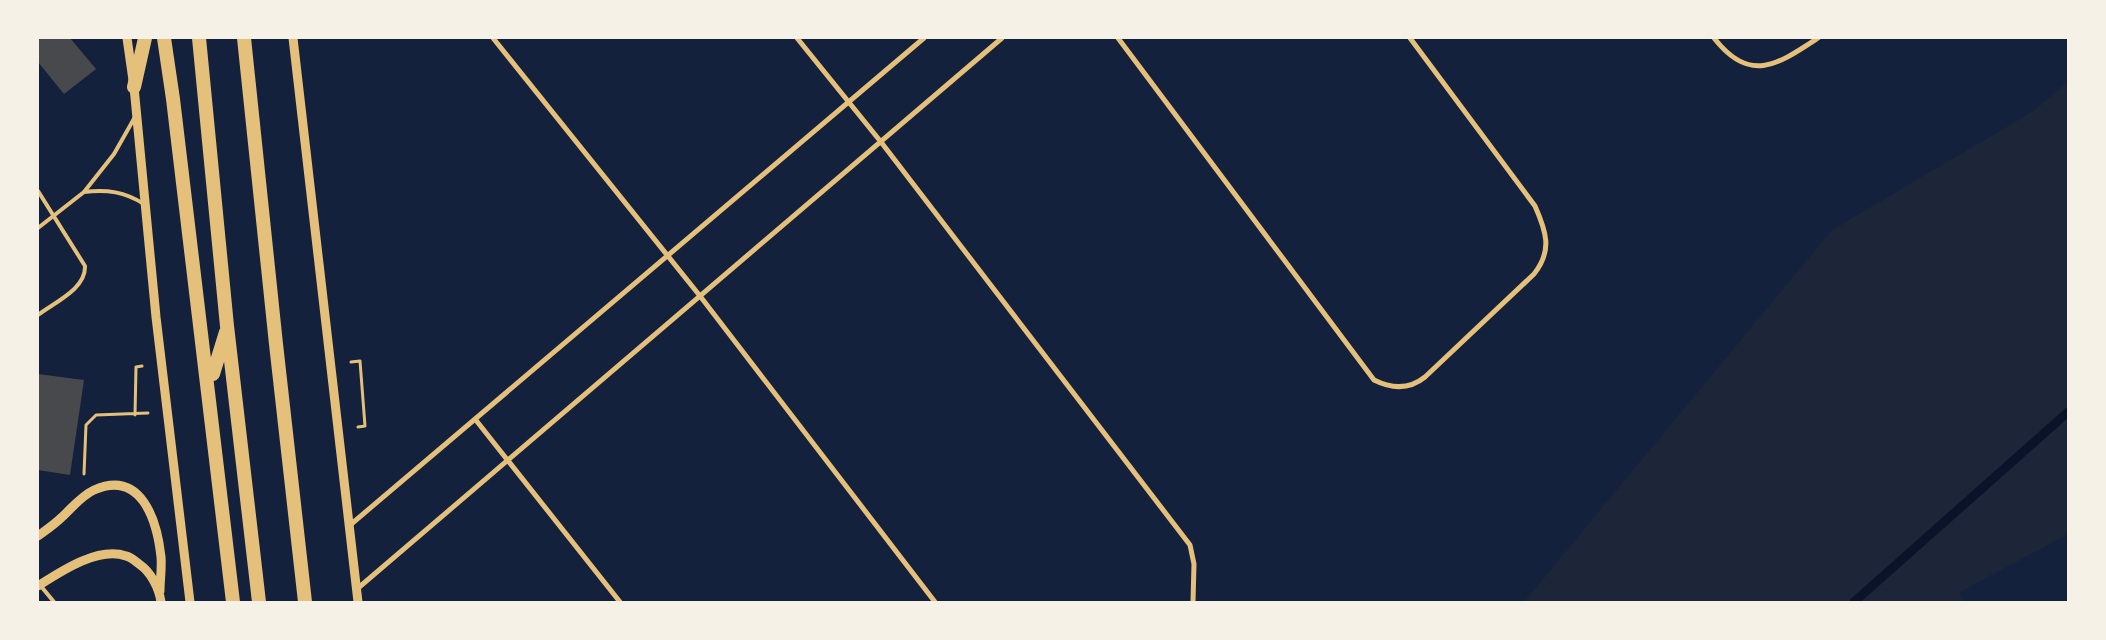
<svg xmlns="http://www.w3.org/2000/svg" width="2106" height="640" font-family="'Public Sans',sans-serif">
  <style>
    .green { fill: #1d2539 }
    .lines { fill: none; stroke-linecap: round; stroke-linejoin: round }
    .stream { stroke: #0b132b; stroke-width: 9 }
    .building { fill: #48494c }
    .path { stroke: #e5c07b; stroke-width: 3 }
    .service { stroke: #e5c07b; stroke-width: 4 }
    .minor { stroke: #e5c07b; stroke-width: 5 }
    .tertiary { stroke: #e5c07b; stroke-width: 9 }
    .trunk { stroke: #e5c07b; stroke-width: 14 }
  </style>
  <rect width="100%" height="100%" fill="#14213d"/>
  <path class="green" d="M2068 82V534L1960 592 1964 602H1524L1832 230 2032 112Z"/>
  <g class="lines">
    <path class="stream" d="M1854 602 2068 412"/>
  </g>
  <path class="building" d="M38 38H70L96 69 64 94 38 62Z
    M38 374 84 380 70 475 38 470Z"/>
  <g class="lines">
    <path class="path" d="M351 362 360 361 365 426 358 427
      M135 415 136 367 142 366
      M84 474 86 425 96 415 148 413"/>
    <path class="service" d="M38 191 85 266C86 289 55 302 38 315
      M84 192C107 189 125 192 144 204
      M38 228 84 192 114 154 135 117
      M40 585 54 602"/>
    <path class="minor" d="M493 38 700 296 935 602
      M797 38 881 142 1190 545 1194 564 1193 602
      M1118 38 1374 380C1392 389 1409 390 1425 377L1534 274C1553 250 1546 231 1535 206L1410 38
      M1714 38C1750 84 1777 65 1818 38
      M475 419 620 602
      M349 526 924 38
      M357 589 1002 38"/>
    <path class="tertiary" d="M127 38 134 87 156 317 190 602
      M293 38 358 602
      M38 536C46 530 55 524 62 517 72 508 81 496 94 490 141 469 157 520 161 557 162 568 160 580 160 591
      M38 586C60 572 98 546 126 556 131 557 135 561 139 564 151 572 159 588 161 602"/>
    <path class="trunk" d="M164 38 173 99 233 602
      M199 38 227 326 259 602
      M244 38 276 344 305 602
      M134 87 145 38
      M213 374 226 332"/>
  </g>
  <rect width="2106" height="640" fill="none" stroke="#f6f1e7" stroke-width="78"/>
</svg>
